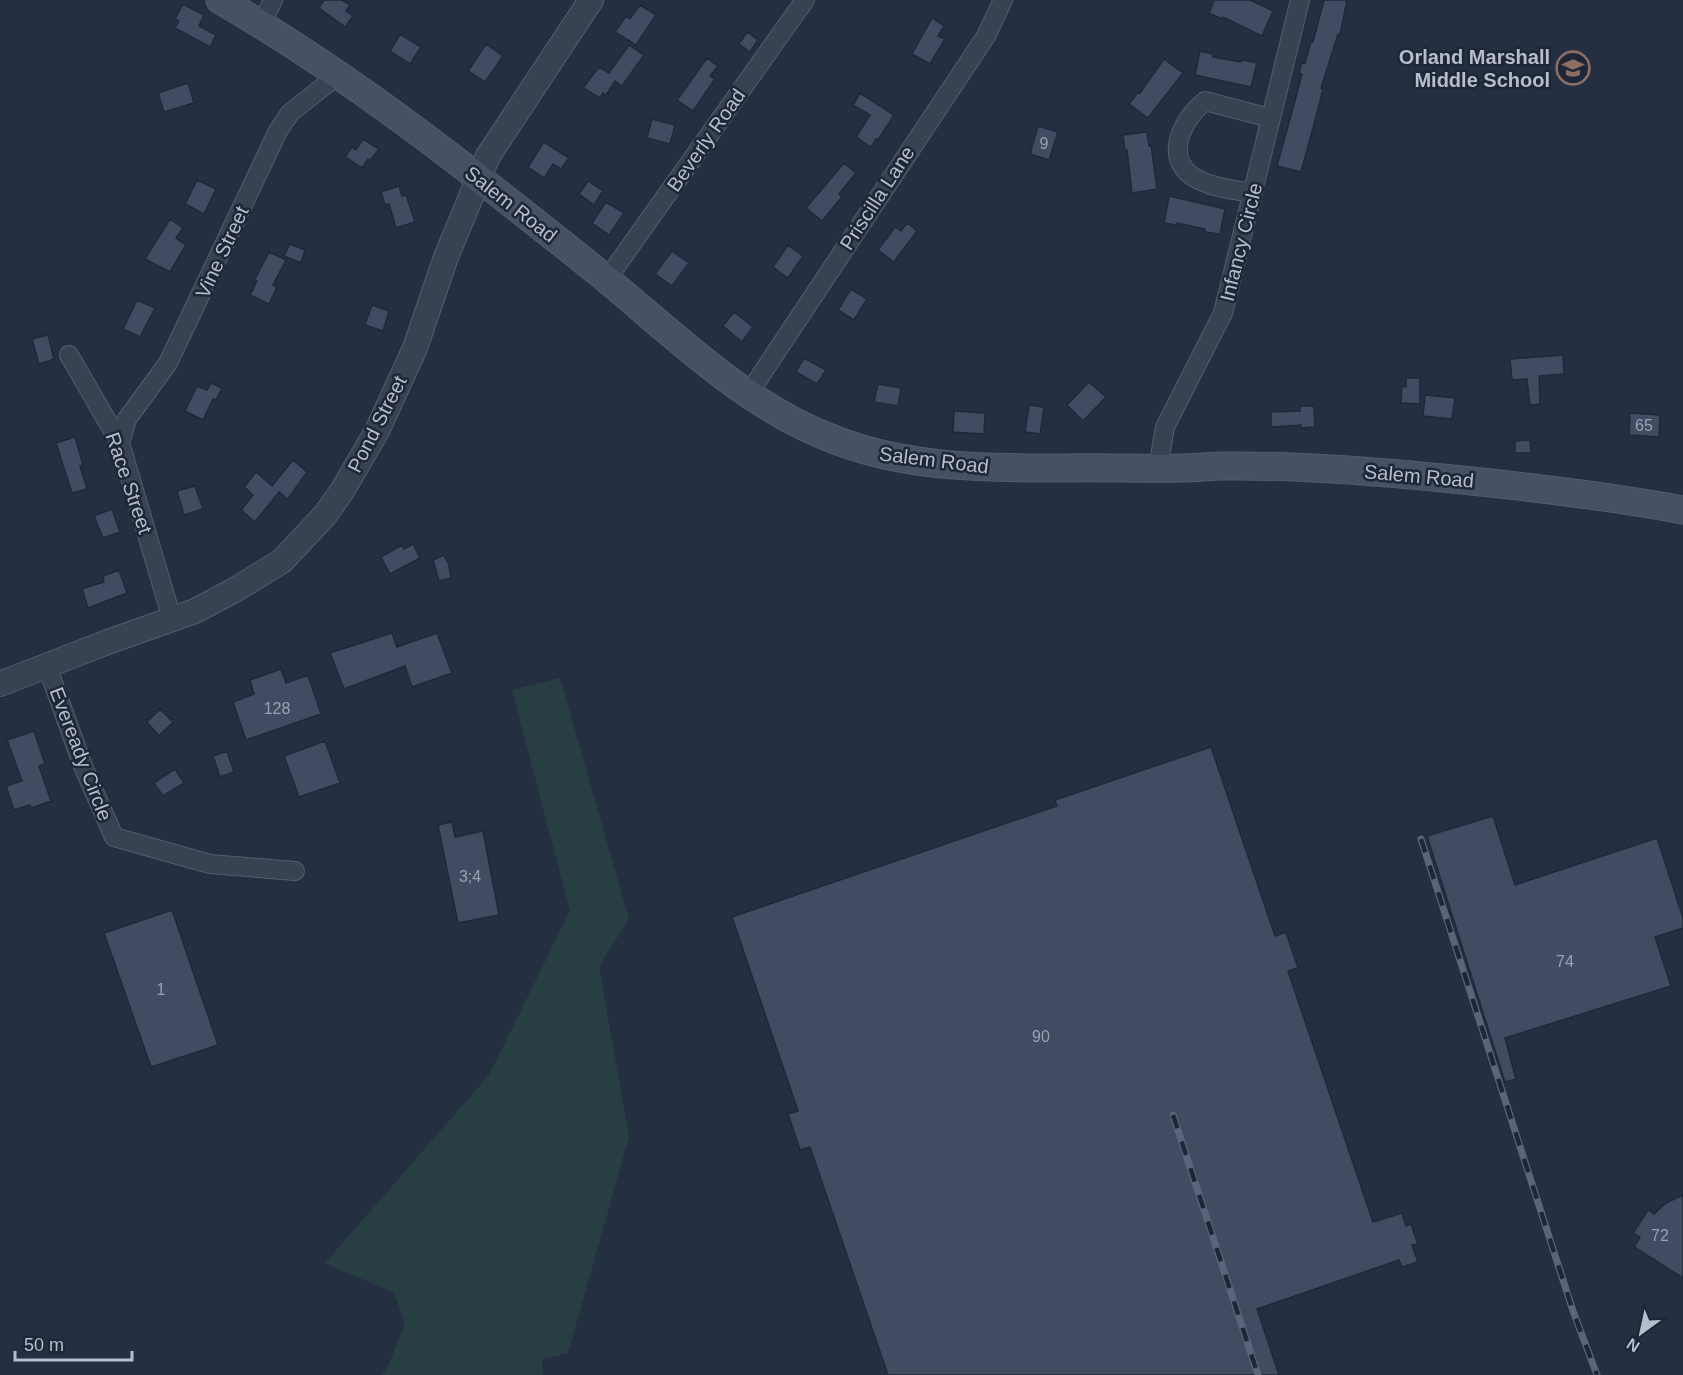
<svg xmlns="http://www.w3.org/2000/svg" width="1683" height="1375" font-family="Helvetica,sans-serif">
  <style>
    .green { fill: #273e43 }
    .building { fill: #414c62; stroke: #202939; stroke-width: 1.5 }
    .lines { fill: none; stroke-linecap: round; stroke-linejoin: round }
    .minor-casing { stroke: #545d6c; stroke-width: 20 }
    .tertiary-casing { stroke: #545d6c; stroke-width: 26 }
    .secondary-casing { stroke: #545d6c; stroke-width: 29 }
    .minor { stroke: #394252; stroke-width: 18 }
    .tertiary { stroke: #394252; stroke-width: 24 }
    .secondary { stroke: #475065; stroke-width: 27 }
    .rail-casing { stroke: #5b6579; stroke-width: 7 }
    .rail { stroke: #1e2737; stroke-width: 4.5; stroke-dasharray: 14; stroke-linecap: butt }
    .labels { text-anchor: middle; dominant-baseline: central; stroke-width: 5; stroke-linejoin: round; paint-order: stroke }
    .number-label { font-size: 16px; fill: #99a1b2 }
    .poi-label { font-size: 20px; font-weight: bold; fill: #b6bdcc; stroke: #1e2737; text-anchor: end }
    .street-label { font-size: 20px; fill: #b6bdcc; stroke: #1e2737 }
  </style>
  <rect width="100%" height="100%" fill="#252f42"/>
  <path class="green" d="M560 678 629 919 599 966 629 1137 568 1353 542 1359 543 1375H382L389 1364 405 1323 394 1293 325 1263 489 1075 570 911 512 690Z"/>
  <path class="building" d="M324 0H342L350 5 346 11 353 16 345 27 319 8Z
    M1214 0H1250L1273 11 1262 36 1223 17 1222 19 1209 13Z
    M1324 0H1347L1340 35 1338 34 1321 88 1323 89 1316 117 1301 172 1277 166 1296 97 1302 74 1299 73 1302 62 1305 63 1311 42H1313Z
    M183 4 204 15 199 26 216 35 210 47 175 28 179 21 175 19Z
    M640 5 656 15 636 45 615 32 626 16 630 19Z
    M932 18 944 26 938 36 945 39 930 64 912 54Z
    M747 32 758 40 750 52 739 44Z
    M400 34 421 47 410 64 390 51Z
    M486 44 503 56 485 82 468 71Z
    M629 45 644 55 622 86 615 81 606 95 603 93 600 98 583 88 599 67 609 73Z
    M1200 51 1213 54V57L1241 62 1242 60 1257 63 1251 87 1195 75Z
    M707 58 718 66 710 76 715 79 693 111 677 100Z
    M1164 59 1183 73 1148 118 1129 104 1138 92 1140 93Z
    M188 83 194 103 164 112 158 93Z
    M860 93 894 115 878 140 876 139 871 147 856 137 870 115 853 105Z
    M652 119 675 125 670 144 647 138Z
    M1038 126 1058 132 1049 160 1030 154Z
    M1147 132 1149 146 1151 145 1157 189 1132 193 1127 150 1125 151 1123 135Z
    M363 139 379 149 370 161 368 159 362 168 345 157 352 147 356 150Z
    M544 142 569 158 561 169 553 164 544 178 528 167Z
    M844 163 856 173 839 194 842 197 822 221 806 208Z
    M197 180 216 189 204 214 185 204Z
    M588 181 603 191 594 205 579 194Z
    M399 186 402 196 406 195 415 222 396 228 389 204 385 205 381 192Z
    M1169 196 1225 209 1220 234 1205 232V229L1177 223V225L1164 223Z
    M606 202 624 213 609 235 592 223Z
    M170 219 183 228 176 238 186 245 170 272 145 259Z
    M907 223 917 231 894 262 878 250 895 227 901 231Z
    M290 244 305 250 301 263 284 256Z
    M788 245 803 256 788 278 773 267Z
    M672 251 689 263 672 286 655 274Z
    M269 252 286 260 273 285 277 287 269 304 250 295 257 281 255 279Z
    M851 289 867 299 854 320 838 310Z
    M137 300 155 308 140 337 123 329Z
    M372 305 389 311 383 331 365 325Z
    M734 312 753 327 742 342 723 326Z
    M48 335 54 359 39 364 32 339Z
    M1563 355 1564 374 1539 376 1540 404 1530 405 1527 379 1512 380 1510 359Z
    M804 358 826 370 817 384 796 372Z
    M1406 378H1420V404L1401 403 1402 386 1406 387Z
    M1089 382 1106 397 1083 421 1067 405Z
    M211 383 222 388 216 400 213 399 203 420 185 411 197 386 207 390Z
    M878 384 901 388 898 406 874 402Z
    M1425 395 1455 398 1452 419 1423 416Z
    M1029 405 1044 407 1040 434 1025 432Z
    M1300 406H1314L1315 427 1301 428V425L1271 427V412L1300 411Z
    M954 411 985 413 984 434 953 432Z
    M1630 413 1660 415 1659 437 1629 435Z
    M75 437 83 465 80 466 87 489 72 493 56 443Z
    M1530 440 1531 453H1515V441Z
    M293 460 307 472 288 499 279 492 255 522 241 510 253 495 244 487 256 472 272 486Z
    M195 486 203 509 184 515 177 491Z
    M112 509 120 532 103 538 94 516Z
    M413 544 420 558 390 574 381 557 402 545 404 549Z
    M444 555 449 565 451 578 439 581 433 560Z
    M119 570 127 593 88 608 82 589 104 582 103 576Z
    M392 633 397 647 437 633 452 673 412 687 405 666 344 689 330 653Z
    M281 669 286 683 308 675 321 714 246 740 233 702 254 694 250 680Z
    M160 709 173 722 159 736 147 722Z
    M34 731 45 764 39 766 51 801 31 808 30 805 14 810 6 786 22 781 7 740Z
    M325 741 340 783 299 797 284 756Z
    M1211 747 1275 936 1286 932 1298 968 1288 971 1373 1222 1402 1213 1406 1226 1411 1224 1418 1244 1412 1245 1418 1262 1402 1267 1399 1260 1257 1309 1279 1375H888L810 1147 800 1150 788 1114 798 1111 732 917 1057 806 1055 800Z
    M227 751 234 772 220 777 213 756Z
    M175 769 184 783 163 796 154 783Z
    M1493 816 1515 885 1657 838 1683 918V928L1655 937 1671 986 1505 1038 1516 1079 1505 1082 1427 836Z
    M452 822 455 837 483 831 499 915 458 923 438 825Z
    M172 910 218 1045 151 1067 104 933Z
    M1683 1195V1278L1634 1247 1640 1237 1633 1233 1648 1210 1654 1214 1666 1203Z"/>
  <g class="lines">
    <defs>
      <path id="minor" d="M261 25 273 0
        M1253 193C1235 190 1215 188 1199 180 1161 162 1181 120 1205 101L1270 118
        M607 279 805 0
        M69 355 120 443 172 619
        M749 393 986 36 1003 0
        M120 443 127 419 168 363 278 131 290 113 338 75
        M1158 468 1165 427 1223 313 1300 0
        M47 666 83 766 114 837 210 864 295 871"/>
      <path id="tertiary" d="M0 684 105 643 195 611 233 591 282 561 325 515 342 491 377 431 415 348 446 257 488 156 591 0"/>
      <path id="secondary" d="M220 0C353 77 474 173 594 269 671 331 744 407 838 441 909 468 986 468 1062 468 1102 467 1143 469 1183 468 1197 468 1210 466 1224 466 1296 465 1370 471 1442 478 1523 486 1604 495 1683 510"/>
    </defs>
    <use href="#minor" class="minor-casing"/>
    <use href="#tertiary" class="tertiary-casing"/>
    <use href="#secondary" class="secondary-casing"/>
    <use href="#minor" class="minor"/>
    <use href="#tertiary" class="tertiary"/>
    <use href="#secondary" class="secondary"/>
    <defs>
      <path id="rail" d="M1421 839 1573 1311 1597 1375
        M1173 1115 1258 1375"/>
    </defs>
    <use href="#rail" class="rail-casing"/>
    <use href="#rail" class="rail"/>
  </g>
  <defs>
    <symbol id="school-ring" viewBox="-11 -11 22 22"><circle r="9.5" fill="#1e2737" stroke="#8d6e63" stroke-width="1.5"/><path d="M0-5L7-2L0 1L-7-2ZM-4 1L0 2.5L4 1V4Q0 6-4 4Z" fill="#8d6e63"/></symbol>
  </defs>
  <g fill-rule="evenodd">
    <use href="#school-ring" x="1554" y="49" width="38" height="38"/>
  </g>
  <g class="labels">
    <g class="number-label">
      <text x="1044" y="143">9</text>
      <text x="1644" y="425">65</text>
      <text x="277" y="708">128</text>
      <text x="470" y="876">3;4</text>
      <text x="1565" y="961">74</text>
      <text x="161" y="989">1</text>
      <text x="1041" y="1036">90</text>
      <text x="1660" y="1235">72</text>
    </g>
    <g class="poi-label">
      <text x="1550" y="57">Orland Marshall<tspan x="1550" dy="23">Middle School</tspan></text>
    </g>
    <g class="street-label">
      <text transform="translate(706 140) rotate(-55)">Beverly Road</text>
      <text transform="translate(877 198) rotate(-57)">Priscilla Lane</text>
      <text transform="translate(511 204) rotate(38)">Salem Road</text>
      <text transform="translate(1241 242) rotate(-76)">Infancy Circle</text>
      <text transform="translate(222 252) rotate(-65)">Vine Street</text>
      <text transform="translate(377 424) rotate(-63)">Pond Street</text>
      <text transform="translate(934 460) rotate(7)">Salem Road</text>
      <text transform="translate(1419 476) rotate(5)">Salem Road</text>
      <text transform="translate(129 483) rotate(71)">Race Street</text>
      <text transform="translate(81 754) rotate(69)">Eveready Circle</text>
    </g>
  </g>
  <g transform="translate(1641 1333) rotate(213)" stroke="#1e2737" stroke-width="4.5" paint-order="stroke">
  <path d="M0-4.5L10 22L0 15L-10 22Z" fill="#b6bdcc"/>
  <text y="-9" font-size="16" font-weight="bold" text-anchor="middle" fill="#b6bdcc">N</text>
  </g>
  <path d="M15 1351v9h117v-9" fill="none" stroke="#b6bdcc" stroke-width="3"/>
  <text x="24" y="1351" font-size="18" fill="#b6bdcc" stroke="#1e2737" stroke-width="4.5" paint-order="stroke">50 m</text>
</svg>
